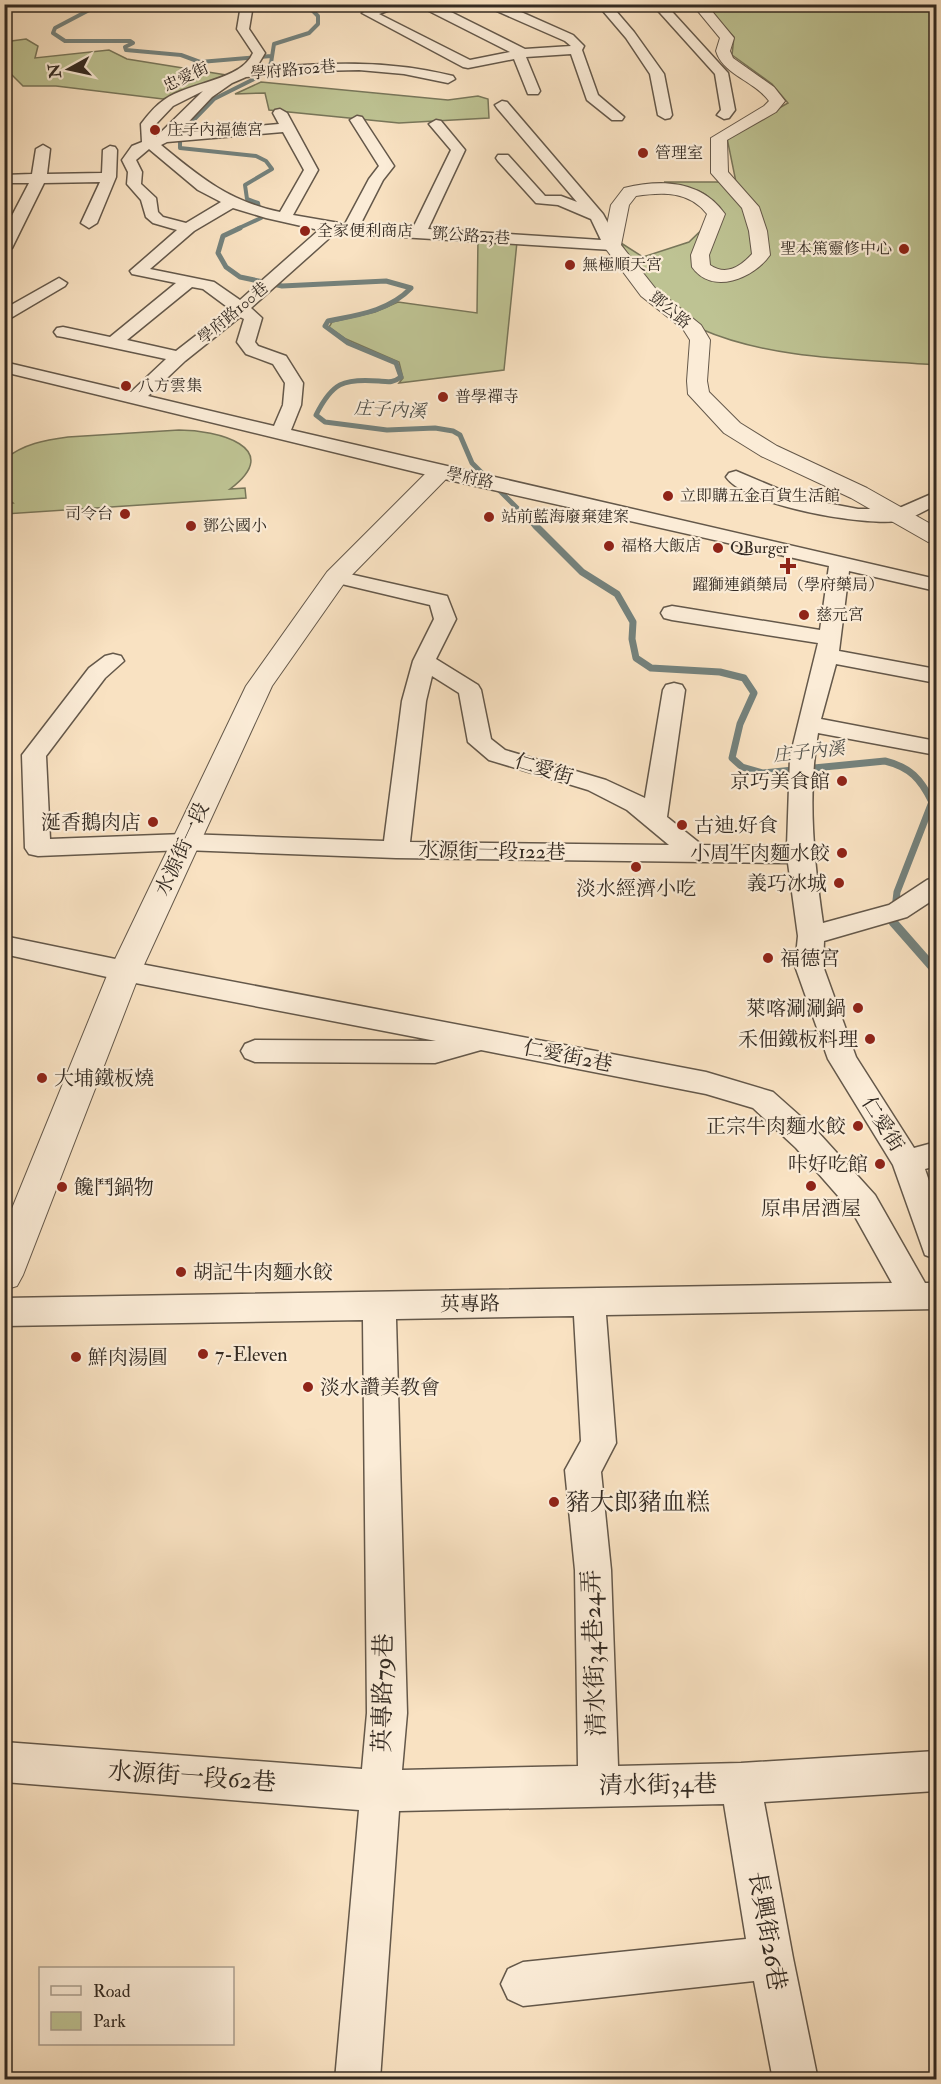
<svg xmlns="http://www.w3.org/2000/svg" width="941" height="2084" font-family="'IM FELL Double Pica','Noto Serif TC',serif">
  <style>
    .green { fill: #bec393; stroke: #78765a; stroke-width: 1.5 }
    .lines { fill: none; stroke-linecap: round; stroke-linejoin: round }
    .stream-far3 { stroke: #74827d; stroke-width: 4 }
    .stream-far2 { stroke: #74827d; stroke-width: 5 }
    .stream-far1 { stroke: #74827d; stroke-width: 7 }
    .stream { stroke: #74827d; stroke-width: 9 }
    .minor-casing { stroke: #64584a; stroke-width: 3 }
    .tertiary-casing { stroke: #64584a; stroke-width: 2 }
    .minor { fill: #fbecd7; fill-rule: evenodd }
    .tertiary { fill: #fbecd7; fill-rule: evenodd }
    .poi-dot { fill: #8f2418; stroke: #fbecd7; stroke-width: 2 }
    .labels { text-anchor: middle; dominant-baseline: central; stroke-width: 4.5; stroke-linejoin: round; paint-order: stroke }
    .far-street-label { font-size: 16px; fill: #332a22; stroke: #fbecd7 }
    .far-poi-label { font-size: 16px; fill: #332a22; stroke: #fbecd7; text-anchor: start }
    .far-water-label { font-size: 18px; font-style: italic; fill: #4e4e48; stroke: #fbecd7 }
    .street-label { font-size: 20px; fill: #332a22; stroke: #fbecd7 }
    .poi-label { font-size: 20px; fill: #332a22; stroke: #fbecd7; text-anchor: end }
    .near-poi-label { font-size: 24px; fill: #332a22; stroke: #fbecd7; text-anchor: start }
    .near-street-label { font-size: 24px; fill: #332a22; stroke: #fbecd7 }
  </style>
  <rect width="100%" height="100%" fill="#f9e2c2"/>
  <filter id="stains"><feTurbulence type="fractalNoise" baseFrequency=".00333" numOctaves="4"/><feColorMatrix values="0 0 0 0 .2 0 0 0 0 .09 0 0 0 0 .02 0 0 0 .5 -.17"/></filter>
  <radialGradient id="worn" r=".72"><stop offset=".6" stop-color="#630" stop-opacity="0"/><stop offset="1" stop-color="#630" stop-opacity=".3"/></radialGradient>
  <path class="green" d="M708 5H936V365C861 359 771 360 701 329 695 326 689 320 683 315 657 294 637 272 621 243L643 257 689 242 718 214C714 188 686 188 664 182H736L727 138 788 103 772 84 732 55 734 37 712 13Z
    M26 39 38 46 35 58 109 50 127 59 239 77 163 99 56 86H23L5 68 4 42Z
    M261 82 448 100 478 96 488 99 489 118 399 123 269 110 265 93 235 94Z
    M478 238 517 242 504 370 399 383 403 378 399 362 346 339 329 327 332 322 375 312 398 302 477 313Z
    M179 430C216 430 286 447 230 489L245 488 246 498 5 514V504L13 503 5 497V459C23 444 45 440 68 437Z"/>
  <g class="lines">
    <path class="stream-far3" d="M109 4 93 8 55 28 53 33 65 41H130L133 43 125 47 126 50 181 55 200 62 271 56
      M237 229 261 218 258 203 247 199 245 185 272 169 266 161 256 156 180 148V134L214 99 258 77 271 63 274 44 309 33 318 24V16L306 4"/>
    <path class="stream-far2" d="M240 228 223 236 218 253 226 267 240 277 282 286 386 281 411 288C389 311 358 315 328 321L325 326 348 343 396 363 401 377C393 383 389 382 379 381 343 378 332 383 316 415L325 422 387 430 435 428 453 431 460 435 472 463 537 528"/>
    <path class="stream-far1" d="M536 526 582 572 617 594 633 622 632 639 636 658 651 668 720 672 744 678 754 693 740 724 732 758 742 767 763 773 885 761C910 767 921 779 932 802L897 892 894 917"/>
    <path class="stream" d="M894 915 893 922 936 971"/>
    <defs>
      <path id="minor" d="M236 4H248L252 11 249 29 265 53 256 68C325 63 385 59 453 76L455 79 448 83 404 74 359 70 315 71 246 77 232 83 212 97 178 133 279 124 273 113 275 110 280 109 287 113 318 170 293 215 345 224 369 179 379 166 350 120 357 116 362 117 394 166 383 180 360 225 413 228 451 150 429 124 436 120 441 121 465 150 428 229 601 240 591 219 558 205 536 203 498 161 496 158 498 155H508L545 196H561L577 202 497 108 495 105 502 101 507 102 603 214 620 245 612 250 335 233 251 308 262 318 255 342 258 346 286 356 303 383 301 405 291 430 936 579V591L849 571 839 651 936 669V683L836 664 821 719 936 741V755L818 733C807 796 814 861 823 923L889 905 927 880 936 877V898L907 917 824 941 823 966 856 1057 914 1148 936 1142V1166L925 1169 936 1202V1259L925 1255 893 1165 828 1059 795 966 798 936 788 863 396 858 184 850 38 856 29 854 25 848 22 755 89 668 105 656 113 654 121 656 124 661 105 678 46 756 50 839 184 834 384 841 402 701 413 661 434 619 430 605 329 581 325 577 329 573 336 571 447 596 456 619 436 659 478 685 481 690 491 739 505 750 606 780 645 798 663 690 666 685 674 683 682 685 685 690 667 817 702 845 787 846 790 757 818 643 672 620 664 618 661 613 664 608 672 606 820 630 829 566 440 478 4 372V362L131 392 166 359 63 337 57 336 54 332 57 328 63 327 110 337 176 283 132 274 130 271 177 230 153 223 146 217 141 200 127 184 128 172 122 160 132 146 142 142 141 124C147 116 155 106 164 100 188 82 241 81 253 53L237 29 240 11ZM203 91 156 137 155 125 173 106ZM283 132 304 170 280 212C228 201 200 177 161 145L167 142ZM149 149 198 190 221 202 186 223 163 217 158 212 156 198 141 184 142 172 136 160ZM233 208 266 218 319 230 240 300 214 282 150 269 194 231ZM192 287 203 289 230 309 176 351 127 340ZM240 317 244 319 237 342 246 354 273 364 285 383 283 405 274 426 148 396 185 361ZM432 676 459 693 468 742 489 760 588 790 627 810 669 845 410 842 426 701Z
        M385 4H406L379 14 470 60 510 52 427 10 411 4H435L525 49 571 46 565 41 490 8 488 4H503L573 35 584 46 582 50 598 95 624 117 622 120H612L587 100 571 54 526 57 540 91 538 94H528L514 59 468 68 463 67 362 13Z
        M597 4H610L634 32 664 74 672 115 670 118 665 119 658 115 650 74 626 38Z
        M652 4H665L728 73 735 110 729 118 724 119 717 115 721 110 715 74Z
        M43 145 50 149 47 174 102 173 103 150 110 146 115 147 117 150 116 177 97 223 89 228 81 223 100 182 44 183 12 248 4 253V231L29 183H4V175L32 174 36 149Z
        M59 278 67 283 65 286 4 322V309Z
        M736 471 800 498 858 509H897L936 492V505C924 511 912 519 898 521 864 526 746 506 726 477L729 473Z
        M4 936 125 961 706 1072 773 1092 818 1132 875 1195 925 1283H936V1309L606 1315 616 1443 601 1472 611 1570 618 1766 741 1763 936 1751V1791L764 1802 793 1958 818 2080H773L754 1981 523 2006 508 1999 501 1984 508 1969 523 1962 746 1939 724 1804 399 1811 380 2080H335L359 1810 4 1782V1742L362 1769 367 1713 363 1320 4 1326V1298L892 1283 853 1213 796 1148 753 1108 706 1094 481 1050 435 1063 255 1062 245 1058 241 1051 245 1044 255 1040 436 1041 125 981 4 954ZM574 1316 581 1441 565 1470 575 1570 578 1766 402 1770 407 1713 396 1319Z"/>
      <path id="tertiary" d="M692 4H706L734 38 730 51 733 58 774 87 785 101 776 112 727 140 728 172 759 207 767 231 770 255C754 278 712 296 692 267L691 255 707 214C689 191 663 192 636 196L629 205 621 245 655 288 701 325 710 340 707 381 709 392 740 423 777 446 867 488 936 527V544L928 542 851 498 761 456 724 433 688 394 687 381 690 340 683 329 641 296 603 245 611 205 624 188C661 179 701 180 725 214L709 255 710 265C726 276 740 267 752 254L749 231 742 208 711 173V138L764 106 769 101C755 81 723 75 716 51L720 38Z
        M440 465 448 467 451 472 448 477 345 582 272 686 138 978 23 1275 17 1286 4 1290V1228L106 978 246 686 327 572 432 467Z"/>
    </defs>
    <use href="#minor" class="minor-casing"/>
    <use href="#tertiary" class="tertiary-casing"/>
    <use href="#minor" class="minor"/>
    <use href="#tertiary" class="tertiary"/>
  </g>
  <g class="poi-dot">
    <circle cx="155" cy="130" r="6"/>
    <circle cx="643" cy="153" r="6"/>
    <circle cx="305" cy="231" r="6"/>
    <circle cx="904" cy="249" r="6"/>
    <circle cx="570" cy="265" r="6"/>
    <circle cx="126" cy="386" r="6"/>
    <circle cx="443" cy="397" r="6"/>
    <circle cx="668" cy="496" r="6"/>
    <circle cx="125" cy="514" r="6"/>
    <circle cx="489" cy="517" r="6"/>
    <circle cx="191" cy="526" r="6"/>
    <circle cx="609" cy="546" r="6"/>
    <circle cx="718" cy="548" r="6"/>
    <path d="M785 557h6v6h6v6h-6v6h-6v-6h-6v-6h6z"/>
    <circle cx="804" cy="615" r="6"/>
    <circle cx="842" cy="781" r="6"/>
    <circle cx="153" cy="822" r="6"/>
    <circle cx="682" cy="825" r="6"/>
    <circle cx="842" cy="853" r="6"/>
    <circle cx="636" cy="867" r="6"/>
    <circle cx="839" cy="883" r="6"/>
    <circle cx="768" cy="958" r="6"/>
    <circle cx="858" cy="1008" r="6"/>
    <circle cx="870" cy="1039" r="6"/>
    <circle cx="42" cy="1078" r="6"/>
    <circle cx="858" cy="1126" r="6"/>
    <circle cx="880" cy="1164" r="6"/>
    <circle cx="811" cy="1186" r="6"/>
    <circle cx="62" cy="1187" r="6"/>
    <circle cx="181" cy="1272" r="6"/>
    <circle cx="203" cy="1354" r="6"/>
    <circle cx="76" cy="1357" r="6"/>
    <circle cx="308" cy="1387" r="6"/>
    <circle cx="554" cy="1502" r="6"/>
  </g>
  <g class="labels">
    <g class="far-street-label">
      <text transform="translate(293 70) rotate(-5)">學府路102巷</text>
      <text transform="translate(186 77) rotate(-25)">忠愛街</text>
      <text transform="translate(471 236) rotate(4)">鄧公路23巷</text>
      <text transform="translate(670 310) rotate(40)">鄧公路</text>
      <text transform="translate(233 313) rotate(-40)">學府路100巷</text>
      <text transform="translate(470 478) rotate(12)">學府路</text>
    </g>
    <g class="far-poi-label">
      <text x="167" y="130">庄子內福德宮</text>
      <text x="655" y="153">管理室</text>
      <text x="317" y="231">全家便利商店</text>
      <text x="892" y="249" text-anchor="end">聖本篤靈修中心</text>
      <text x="582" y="265">無極順天宮</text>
      <text x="138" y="386">八方雲集</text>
      <text x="455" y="397">普學禪寺</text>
      <text x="680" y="496">立即購五金百貨生活館</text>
      <text x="113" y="514" text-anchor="end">司令台</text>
      <text x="501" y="517">站前藍海廢棄建案</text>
      <text x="203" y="526">鄧公國小</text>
      <text x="621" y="546">福格大飯店</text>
      <text x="730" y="548">QBurger</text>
      <text x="788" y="585" text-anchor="middle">躍獅連鎖藥局（學府藥局）</text>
      <text x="816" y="615">慈元宮</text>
    </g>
    <g class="far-water-label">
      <text transform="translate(390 410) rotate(3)">庄子內溪</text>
      <text transform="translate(809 752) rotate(-6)">庄子內溪</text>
    </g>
    <g class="street-label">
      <text transform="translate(544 769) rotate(17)">仁愛街</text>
      <text transform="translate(182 849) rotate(-65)">水源街一段</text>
      <text transform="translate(492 851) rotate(1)">水源街一段122巷</text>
      <text transform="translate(568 1056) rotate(11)">仁愛街2巷</text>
      <text transform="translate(883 1124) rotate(58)">仁愛街</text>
      <text transform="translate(470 1304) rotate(-1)">英專路</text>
    </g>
    <g class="poi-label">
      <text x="830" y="781">京巧美食館</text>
      <text x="141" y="822">涎香鵝肉店</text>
      <text x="694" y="825" text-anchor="start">古迪.好食</text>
      <text x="830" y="853">小周牛肉麵水餃</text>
      <text x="827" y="883">義巧冰城</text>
      <text x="636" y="888" text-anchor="middle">淡水經濟小吃</text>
      <text x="780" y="958" text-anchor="start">福德宮</text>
      <text x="846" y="1008">萊喀涮涮鍋</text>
      <text x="858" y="1039">禾佃鐵板料理</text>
      <text x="54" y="1078" text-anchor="start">大埔鐵板燒</text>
      <text x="846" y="1126">正宗牛肉麵水餃</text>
      <text x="868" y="1164">咔好吃館</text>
      <text x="74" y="1187" text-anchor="start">饞鬥鍋物</text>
      <text x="811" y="1208" text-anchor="middle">原串居酒屋</text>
      <text x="193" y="1272" text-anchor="start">胡記牛肉麵水餃</text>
      <text x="215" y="1354" text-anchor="start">7-Eleven</text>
      <text x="88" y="1357" text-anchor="start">鮮肉湯圓</text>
      <text x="320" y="1387" text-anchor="start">淡水讚美教會</text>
    </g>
    <g class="near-poi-label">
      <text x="566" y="1502">豬大郎豬血糕</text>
    </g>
    <g class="near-street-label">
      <text transform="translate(594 1653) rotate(-92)">清水街34巷24弄</text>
      <text transform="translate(383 1693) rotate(-89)">英專路79巷</text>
      <text transform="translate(192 1777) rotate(4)">水源街一段62巷</text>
      <text transform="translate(658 1785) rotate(-1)">清水街34巷</text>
      <text transform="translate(767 1931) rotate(80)">長興街26巷</text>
    </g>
  </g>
  <rect width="941" height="2084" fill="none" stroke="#f9e2c2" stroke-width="24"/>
  <rect x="6" y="6" width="929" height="2072" fill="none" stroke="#332a22" stroke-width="3"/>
  <rect x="12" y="12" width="917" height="2060" fill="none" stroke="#332a22" stroke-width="1.5"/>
  <rect x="39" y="1967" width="195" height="78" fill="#fbecd7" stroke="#ab9e8f" stroke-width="1.5"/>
  <rect x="51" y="1986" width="30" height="9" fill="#fbecd7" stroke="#ab9e8f" stroke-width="1.5"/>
  <text x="93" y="1997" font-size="18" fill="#332a22">Road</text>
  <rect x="51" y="2012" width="30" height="18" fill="#bec393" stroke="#ab9e8f" stroke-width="1.5"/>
  <text x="93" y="2027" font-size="18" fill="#332a22">Park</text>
  <g transform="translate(69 69) rotate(262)" stroke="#fbecd7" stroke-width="4.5" paint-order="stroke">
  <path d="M0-4.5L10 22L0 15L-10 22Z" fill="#332a22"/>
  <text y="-9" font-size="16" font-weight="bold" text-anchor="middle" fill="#332a22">N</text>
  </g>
  <rect width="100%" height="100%" filter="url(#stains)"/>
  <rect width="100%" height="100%" fill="url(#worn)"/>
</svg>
